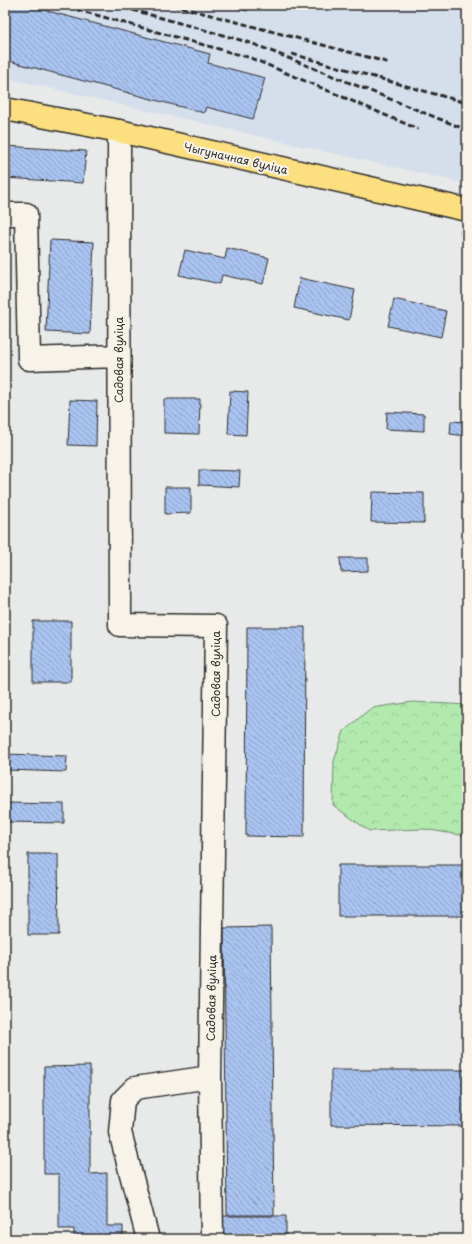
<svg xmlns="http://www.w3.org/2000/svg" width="472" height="1244" font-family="'Playpen Sans',sans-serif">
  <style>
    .built { fill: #d5dfec }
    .forest { fill: url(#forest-crowns); stroke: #6e8a6c }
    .building { fill: url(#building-back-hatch); stroke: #2b2b2b }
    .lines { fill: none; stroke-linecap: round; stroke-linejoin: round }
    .minor-casing { stroke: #2b2b2b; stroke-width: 25 }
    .major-casing { stroke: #2b2b2b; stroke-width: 25 }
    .path { stroke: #2b2b2b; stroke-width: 2.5; stroke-dasharray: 4 3; stroke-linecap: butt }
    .minor { stroke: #f7f3e8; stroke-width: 22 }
    .major { stroke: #fce080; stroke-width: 22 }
    .rail { stroke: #2b2b2b; stroke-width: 3; stroke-dasharray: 6 3; stroke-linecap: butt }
    .labels { text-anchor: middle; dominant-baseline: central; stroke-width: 4; stroke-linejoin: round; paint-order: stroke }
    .street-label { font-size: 11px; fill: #2b2b2b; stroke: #f7f3e8 }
  </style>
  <defs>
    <pattern id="forest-crowns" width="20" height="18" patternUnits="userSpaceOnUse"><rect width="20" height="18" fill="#b2eaae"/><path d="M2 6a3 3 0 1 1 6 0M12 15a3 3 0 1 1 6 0" fill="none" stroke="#99c996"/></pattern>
    <pattern id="building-back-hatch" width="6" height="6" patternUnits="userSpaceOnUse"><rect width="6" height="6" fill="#aac4f1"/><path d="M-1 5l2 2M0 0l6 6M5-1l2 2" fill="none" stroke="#8b9fc3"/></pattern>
  </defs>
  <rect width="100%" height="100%" fill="#e8eaea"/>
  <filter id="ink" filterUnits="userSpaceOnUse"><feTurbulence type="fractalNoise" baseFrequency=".025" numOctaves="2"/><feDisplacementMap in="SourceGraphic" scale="8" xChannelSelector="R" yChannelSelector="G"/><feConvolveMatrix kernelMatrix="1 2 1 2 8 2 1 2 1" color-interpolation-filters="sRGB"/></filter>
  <g filter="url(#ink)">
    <path class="built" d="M5 5H467V184L5 78Z"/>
    <path class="forest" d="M413 702 467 705V836L423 829 369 831 333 805 334 761 344 731 371 708Z"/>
    <path class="building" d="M5 5H25L210 54 208 63 265 78 253 119 206 107 204 113 5 60Z
      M227 5H249L247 11Z
      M5 146 86 151 83 183 5 178Z
      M50 240 94 242 90 334 46 332Z
      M227 248 269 258 263 284 222 275 220 284 179 275 185 250 225 259Z
      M300 278 355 290 349 320 294 308Z
      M394 299 446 311 441 337 388 326Z
      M230 391 248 392 246 435 228 434Z
      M164 399H200L199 434 164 433Z
      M70 400 97 401 96 446 68 445Z
      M387 412 424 414V431L386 429Z
      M451 421 467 422V436L450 434Z
      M199 470 240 471 239 487 199 485Z
      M165 487H191V513L165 514Z
      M372 492 424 493V523L371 522Z
      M340 558H368V571L341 572Z
      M33 621H71V682H33Z
      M247 627H305L304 837 246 836Z
      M5 754 67 756 66 772 5 770Z
      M5 803 64 804V823L5 822Z
      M28 854H58L59 935H28Z
      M338 865H467V916H338Z
      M271 927 274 1215H227L224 928Z
      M90 1066V1174L107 1173V1226H123V1239H74V1229H59V1174H44V1067Z
      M331 1070H467V1126L331 1125Z
      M219 1216H286V1239H219Z"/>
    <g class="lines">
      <defs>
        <path id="minor" d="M119 131 120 625 216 626 210 1077 212 1239
          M5 214H26L29 359 118 356
          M148 1239 120 1132 123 1100 135 1088 210 1077"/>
        <path id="major" d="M5 109 119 131 467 210"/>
      </defs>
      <use href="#minor" class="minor-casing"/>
      <use href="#major" class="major-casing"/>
      <path class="path" d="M460 232 467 234"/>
      <use href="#minor" class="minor"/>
      <use href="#major" class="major"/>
      <path class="rail" d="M60 5 251 58 418 129
        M115 5 251 43 467 130
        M173 5 390 63
        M292 54 467 103"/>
    </g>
  </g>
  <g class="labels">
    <g class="street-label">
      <text transform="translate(236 158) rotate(13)">Чыгуначная вуліца</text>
      <text transform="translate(118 360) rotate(-90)">Садовая вуліца</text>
      <text transform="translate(215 674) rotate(-90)">Садовая вуліца</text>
      <text transform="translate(211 998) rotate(-89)">Садовая вуліца</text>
    </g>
  </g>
  <rect width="472" height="1244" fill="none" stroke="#f7f3e8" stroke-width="20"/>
  <rect x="10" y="10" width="452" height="1224" fill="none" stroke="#2b2b2b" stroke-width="1.5" filter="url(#ink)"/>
</svg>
